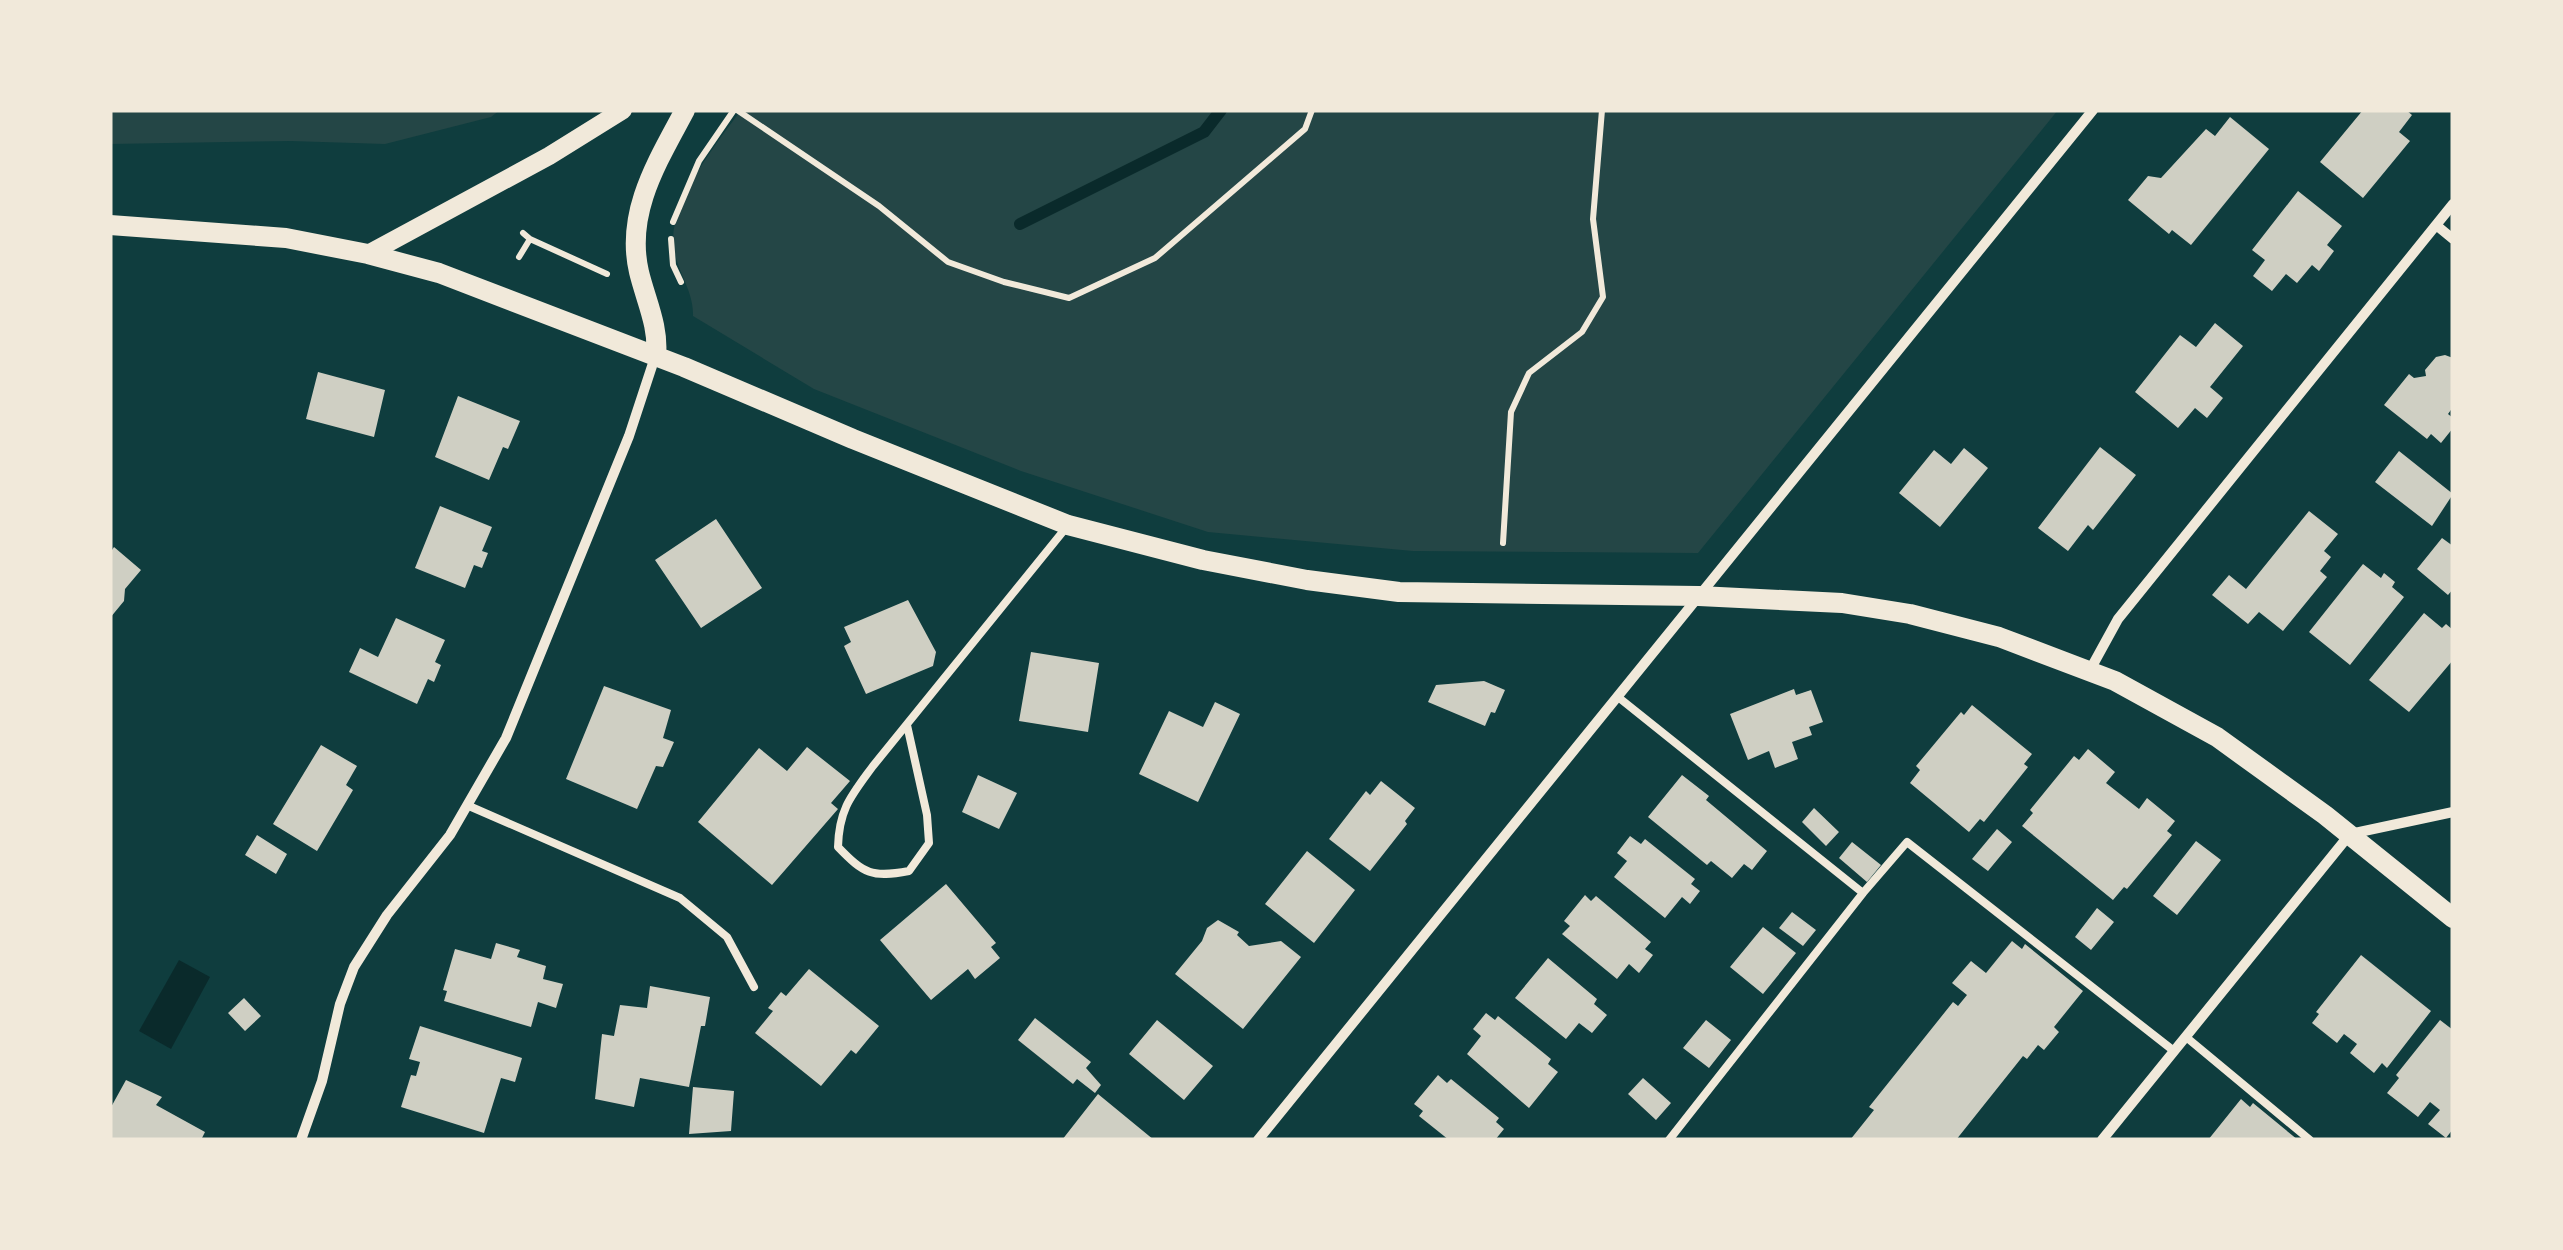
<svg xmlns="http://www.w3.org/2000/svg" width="2563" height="1250" font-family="'Varela Round',sans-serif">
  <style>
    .green { fill: #244646 }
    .water { fill: #0a2a2b }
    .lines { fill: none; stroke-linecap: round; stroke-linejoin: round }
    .stream { stroke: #0a2a2b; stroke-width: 12 }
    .building { fill: #cfcfc3 }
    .path { stroke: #f1e9da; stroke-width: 6 }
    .service { stroke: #f1e9da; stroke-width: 8 }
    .minor { stroke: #f1e9da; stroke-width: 10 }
    .tertiary { stroke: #f1e9da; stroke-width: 18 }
    .secondary { stroke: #f1e9da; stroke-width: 20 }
  </style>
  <rect width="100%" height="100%" fill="#0f3d3e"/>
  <path class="green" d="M110 110H500L491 117 385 144 291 141 110 144Z
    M741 110H2058L1698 553 1413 551 1208 532 1021 471 814 389 693 316C694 292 678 273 674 249 666 206 716 144 741 110Z"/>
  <path class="water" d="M179 960 210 977 171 1049 139 1031Z"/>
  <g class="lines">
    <path class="stream" d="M1020 224 1204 132 1221 110"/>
  </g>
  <path class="building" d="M2363 110H2406L2412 115 2399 132 2410 141 2363 198 2320 162Z
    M2230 117 2269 149 2191 245 2172 230 2169 234 2128 200 2148 176 2161 178 2206 129 2215 136Z
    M2298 191 2342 226 2327 245 2334 251 2319 271 2312 265 2297 283 2286 274 2272 291 2253 276 2265 260 2252 250Z
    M2215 323 2243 346 2210 387 2223 398 2207 418 2195 408 2178 428 2135 392 2180 335 2196 347Z
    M2445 355 2453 358V407L2448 414 2453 418V428L2441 443 2431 434 2427 439 2384 405 2409 374 2414 378 2426 376 2425 370 2436 357Z
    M318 372 385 390 374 437 306 419Z
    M458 396 520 421 508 449 503 447 489 480 435 457Z
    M2100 447 2136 475 2093 530 2088 525 2068 551 2038 528Z
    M1964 448 1988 468 1940 527 1899 493 1934 450 1951 464Z
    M2399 451 2453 494 2432 526 2375 482Z
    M440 506 492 527 482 551 488 553 482 568 474 565 465 588 415 568Z
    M2309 511 2338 534 2324 551 2331 557 2320 571 2327 577 2283 631 2259 612 2248 624 2212 595 2229 575 2246 589Z
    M716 519 762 588 701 628 655 560Z
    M2442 538 2453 546V589L2448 595 2417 569Z
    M114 547 141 570 125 589 124 601 110 618V553Z
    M2363 564 2381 578 2384 573 2395 582 2392 587 2404 597 2350 665 2309 632Z
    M908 600 936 652 933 666 866 694 844 646 851 642 844 627Z
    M2424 613 2442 628 2446 624 2453 630V660L2409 712 2369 680Z
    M396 618 445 640 435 662 441 665 434 682 428 679 417 704 349 672 360 648 378 657Z
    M1031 652 1099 663 1088 732 1019 721Z
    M1484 681 1505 690 1495 713 1491 712 1485 726 1428 702 1436 685Z
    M604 686 671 710 663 738 674 742 663 767 656 766 637 809 566 779Z
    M1794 689 1796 695 1811 690 1823 722 1809 727 1812 735 1792 742 1798 759 1775 768 1769 751 1748 760 1730 714Z
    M1215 702 1240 714 1198 802 1139 774 1169 711 1203 727Z
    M1972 705 2032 754 2024 764 2028 767 1984 822 1980 819 1969 832 1910 783 1920 770 1916 766 1961 712 1964 715Z
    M321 745 357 766 346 785 353 790 317 851 273 824Z
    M807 747 850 781 831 803 838 809 772 885 698 822 759 748 787 771Z
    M2088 749 2115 772 2106 783 2139 809 2147 798 2175 821 2167 831 2172 835 2127 889 2124 887 2113 900 2022 826 2033 813 2030 810 2074 756 2079 760Z
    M978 775 1017 793 999 829 962 812Z
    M1682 775 1709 796 1706 800 1767 851 1752 870 1744 864 1732 878 1711 861 1707 865 1648 817Z
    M1381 781 1415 808 1405 821 1407 824 1370 871 1329 839 1366 791 1370 795Z
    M1814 808 1839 832 1826 846 1802 822Z
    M1997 829 2012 842 1988 871 1972 859Z
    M257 835 287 854 276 874 245 855Z
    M1630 836 1641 844 1645 839 1695 879 1691 884 1700 891 1690 904 1682 897 1665 918 1614 877 1627 861 1617 853Z
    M2196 841 2221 860 2177 915 2153 896Z
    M1852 842 1881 865 1867 882 1839 858Z
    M1307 851 1355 890 1314 943 1265 904Z
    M946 884 996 943 991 947 1000 958 975 979 968 969 931 1000 880 940Z
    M1585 895 1591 901 1596 896 1651 942 1645 949 1653 955 1639 973 1629 964 1617 979 1562 934 1570 926 1564 921Z
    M2097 908 2114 922 2091 950 2075 937Z
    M1792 912 1816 930 1803 946 1779 928Z
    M1218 920 1239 932 1237 935 1249 946 1281 941 1301 957 1243 1029 1175 974 1202 941 1207 928Z
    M1763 927 1796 953 1763 994 1730 967Z
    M2012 941 2022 949 2025 944 2083 991 2054 1027 2059 1032 2044 1050 2038 1045 2027 1059 2023 1056 1956 1140H1850L1874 1110 1869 1107 1953 1002 1958 1006 1967 995 1952 983 1971 961 1986 973Z
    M496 943 520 950 517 957 546 966 543 979 563 984 556 1008 538 1002 531 1027 444 1001 447 991 443 990 455 949 491 959Z
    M2361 955 2431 1011 2387 1068 2382 1063 2374 1073 2350 1053 2357 1044 2344 1034 2337 1043 2312 1023 2319 1014 2316 1012Z
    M1548 958 1597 999 1594 1004 1607 1015 1592 1033 1579 1023 1566 1039 1515 998Z
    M809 969 879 1026 856 1054 851 1050 821 1086 755 1033 773 1011 768 1008 781 992 786 996Z
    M650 986 710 997 705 1026H701L689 1087 640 1078 634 1107 595 1099 602 1034 614 1036 620 1005 647 1008Z
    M244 998 261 1016 245 1031 228 1013Z
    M1486 1013 1495 1020 1498 1016 1551 1059 1548 1064 1558 1072 1529 1108 1467 1054 1481 1036 1473 1029Z
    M1035 1018 1091 1062 1086 1068 1101 1085 1095 1093 1077 1079 1073 1084 1018 1040Z
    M1157 1020 1213 1066 1184 1100 1129 1054Z
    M1706 1020 1731 1040 1709 1068 1683 1048Z
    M2440 1020 2453 1030V1129L2446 1138 2428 1124 2440 1110 2430 1102 2418 1117 2387 1093 2399 1078 2396 1075Z
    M420 1026 522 1058 515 1082 501 1078 484 1133 401 1107 411 1075 416 1076 420 1062 409 1059Z
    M1438 1075 1447 1083 1451 1079 1499 1118 1496 1122 1504 1129 1495 1140H1449L1419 1116 1423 1111 1414 1104Z
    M1643 1078 1671 1103 1656 1120 1628 1094Z
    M126 1080 162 1097 156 1105 205 1132 201 1140H110V1109Z
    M693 1087 734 1091 731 1131 689 1134Z
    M1098 1094 1154 1140H1062Z
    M2241 1099 2250 1107 2253 1103 2298 1140H2208Z"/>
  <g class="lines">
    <path class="path" d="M737 110 879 206 948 262 1004 282 1069 298 1155 258 1305 129 1312 110
      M673 222 699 161 734 110
      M523 233 530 239 607 274
      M671 239 673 265 681 282
      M519 257 530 239
      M1503 543 1511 412 1529 373 1582 332 1603 297 1593 219 1602 110"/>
    <path class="service" d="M1618 697 1863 893 1907 842 2174 1051
      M907 725 927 815 929 843 909 871C872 878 864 874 838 847 839 809 851 796 873 766L1065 529
      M469 806 680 898 727 937 754 987
      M2186 1037 2310 1140
      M1669 1140 1863 893"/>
    <path class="minor" d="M2436 225 2453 239
      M2090 670 2118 619 2453 204
      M301 1140 322 1081 340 1004 354 967 387 915 450 835 506 738 629 436 655 357
      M1258 1140 2093 110
      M2102 1140 2350 834 2453 812"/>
    <path class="tertiary" d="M368 254 549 156 623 110"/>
    <path class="secondary" d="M110 225 286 238 368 254 439 273 684 367 853 439 1068 525 1203 560 1307 580 1399 592 1699 596 1842 603 1910 614 1999 637 2115 681 2217 737 2325 815 2453 918
      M656 356C659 326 646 301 639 272 625 212 658 161 685 110"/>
  </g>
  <rect width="2563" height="1250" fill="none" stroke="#f1e9da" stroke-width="225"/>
</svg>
